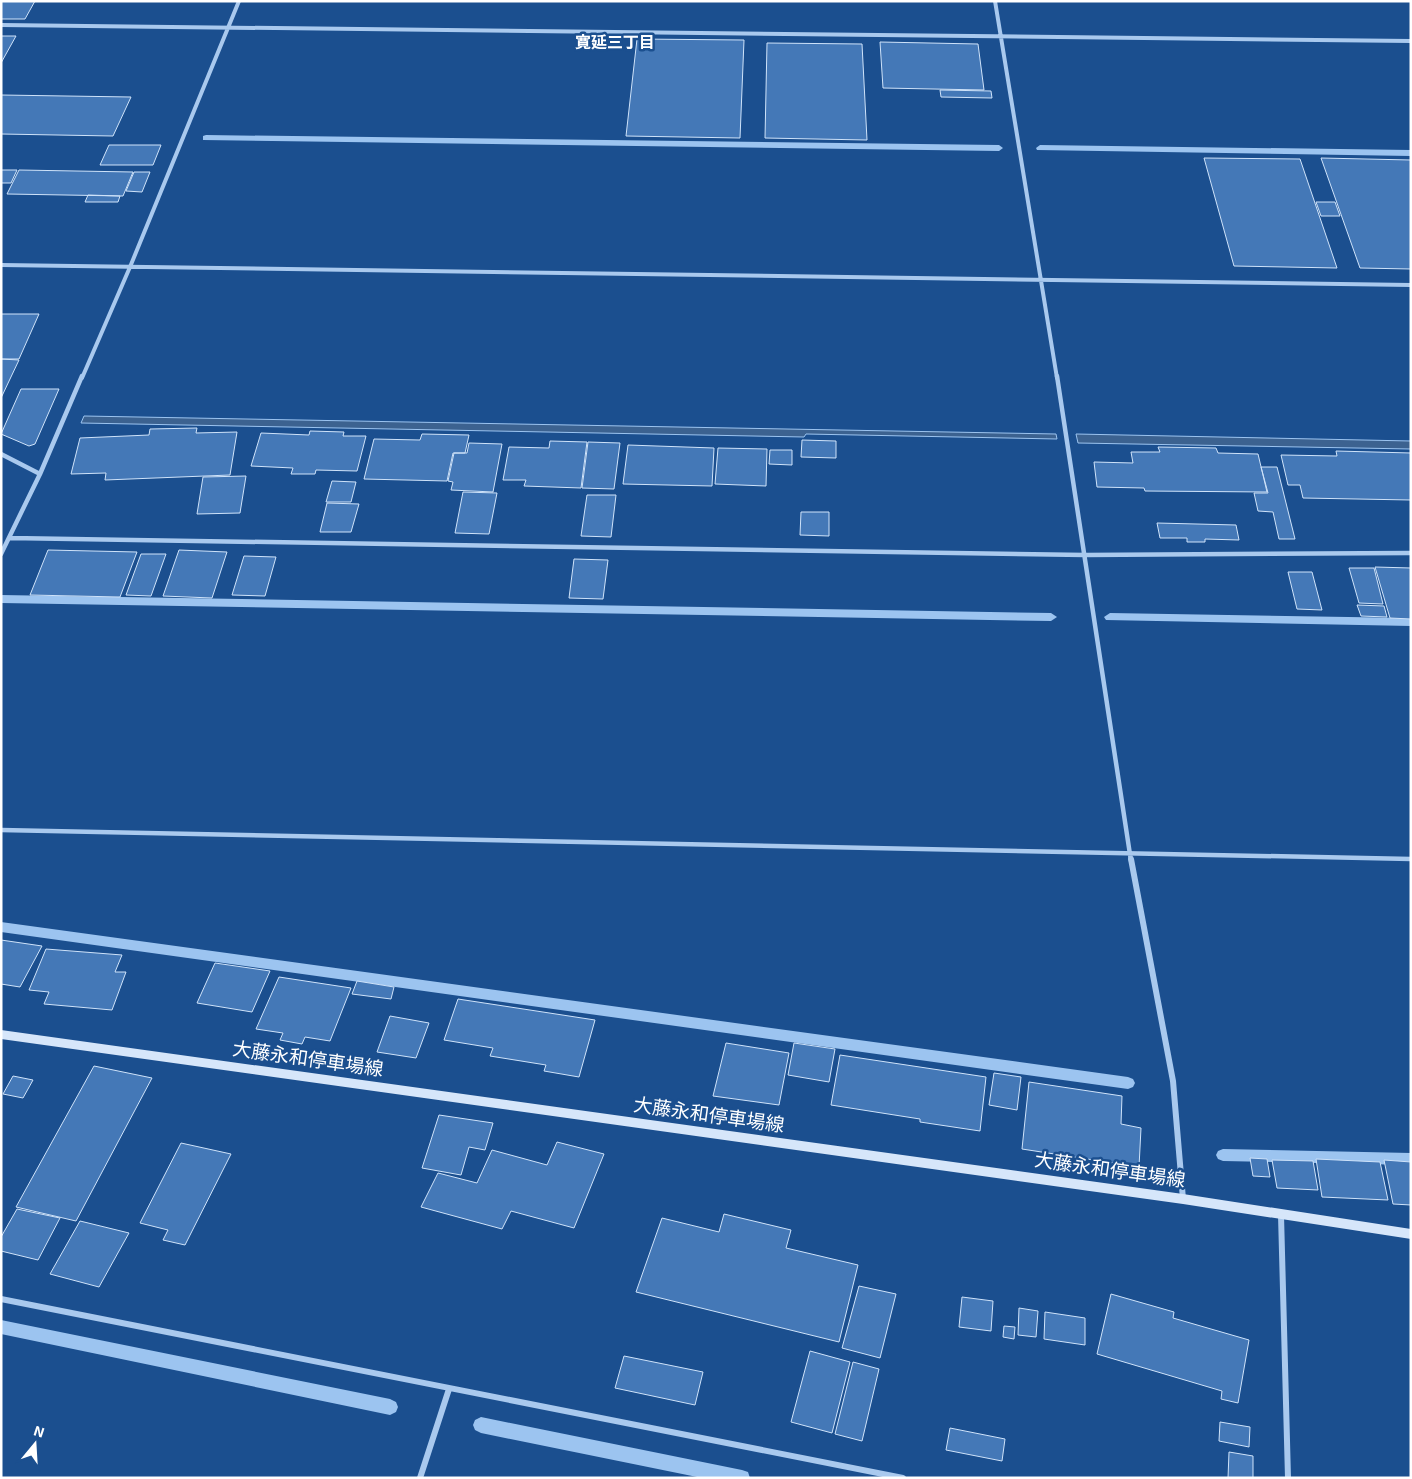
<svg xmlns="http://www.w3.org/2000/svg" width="1412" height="1479" font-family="'Exo 2','Noto Sans JP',sans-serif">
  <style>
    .water { fill: #3c6290; stroke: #9cc4f0 }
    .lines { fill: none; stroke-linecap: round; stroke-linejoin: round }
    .stream { fill: #9cc4f0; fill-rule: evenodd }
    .building { fill: #4478b7; stroke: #cfe3fa }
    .street-far2 { stroke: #a9c9ee; stroke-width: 4 }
    .street-far1 { stroke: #a9c9ee; stroke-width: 4.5 }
    .street { stroke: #a9c9ee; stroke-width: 6 }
    .secondary { fill: #d6e6fa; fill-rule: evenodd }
    .labels { text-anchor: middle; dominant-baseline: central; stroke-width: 5; stroke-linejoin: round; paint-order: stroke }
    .far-neighbourhood-label { font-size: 16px; font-weight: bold; fill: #fff; stroke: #1b4f8f }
    .street-label { font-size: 19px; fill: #fff; stroke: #1b4f8f }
  </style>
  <rect width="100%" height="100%" fill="#1b4f8f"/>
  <path class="water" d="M84 416 1056 434 1057 439 806 434 804 437 81 423Z
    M1076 434 1411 441V449L1078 443Z"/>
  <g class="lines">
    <path class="stream" d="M206 135 999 145 1003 148 999 151 203 140V136Z
      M1040 145 1411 150V156L1037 150 1036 148Z
      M1 595 1051 613 1057 617 1051 621 1 603Z
      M1110 613 1411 618V626L1106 620 1104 617Z
      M1 922 1128 1077 1133 1079 1135 1083 1133 1087 1128 1089 1 932Z
      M1223 1149 1411 1153V1165L1223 1161 1218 1159 1216 1155 1218 1151Z
      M1 1320 390 1399 396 1402 398 1407 396 1412 390 1415 1 1334Z
      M481 1417 742 1470 748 1472 750 1478H702L481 1433 475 1430 473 1425 475 1420Z"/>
  </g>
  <path class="building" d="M1 1H35L25 19H1Z
    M1 36H16L1 63Z
    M637 39 744 40 740 138 626 136Z
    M880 42 978 44 984 90 883 88Z
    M767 43 862 44 867 140 765 138Z
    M940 90 991 91 992 98 941 97Z
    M1 95 131 97 113 136 1 134Z
    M109 145H161L153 165H100Z
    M1204 158 1300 159 1337 268 1234 266Z
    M1321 158 1411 160V269L1360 268Z
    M1 170H17L11 183H1Z
    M19 170 133 172 123 196 7 194Z
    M134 172H150L142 192 126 191Z
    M88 195 120 196 118 202H85Z
    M1316 202H1335L1340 216H1321Z
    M1 314H39L19 359H1Z
    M1 359 19 360 1 398Z
    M21 389H59L35 444 29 446 1 434Z
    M197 428 196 433 237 432 230 475 105 480 106 473 71 474 80 438 149 435 150 429Z
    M310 431 344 432 343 436H366L357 471 316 470 315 474H291L293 468 251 466 261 433 309 435Z
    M422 434 469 435 465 453H453L447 481 364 479 374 439 420 440Z
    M802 440 836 441V458L801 457Z
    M550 441 587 442 581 488 524 486 526 480H503L509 447 549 448Z
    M588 442 620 443 614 489 582 488Z
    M469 443 502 444 493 492 451 490 453 482 448 481 454 453H467Z
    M628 445 714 448 712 486 623 484Z
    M1158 447 1216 448 1218 453 1258 454 1267 492 1145 491 1144 488 1097 487 1094 462 1133 463 1131 452H1160Z
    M718 448 767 449 766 486 715 484Z
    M770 450H792V465L769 464Z
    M1336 451 1411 453V500L1303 498 1300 485H1288L1281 455 1337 456Z
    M1261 467H1277L1295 539H1279L1273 512 1258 511 1254 493H1268Z
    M246 476 240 513 197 514 203 477Z
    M332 481 356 482 351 502H326Z
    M463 492 497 493 489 534 455 533Z
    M587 495H616L611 537 581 536Z
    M327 503 359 504 351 532H320Z
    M801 512H829V536L800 535Z
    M1157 523 1236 525 1239 540 1205 539V542H1187V538H1160Z
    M48 550 137 552 120 597 30 595Z
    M179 550 227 552 212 598 163 596Z
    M141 554H166L151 596 126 595Z
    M244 556 276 557 265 596 232 595Z
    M574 559 608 560 603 599 569 598Z
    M1375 567 1411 568V619L1390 618Z
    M1349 568H1374L1383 604 1359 603Z
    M1288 572H1312L1322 610 1297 609Z
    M1357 605 1384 606 1387 617 1361 616Z
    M1 940 42 946 20 987 1 984Z
    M46 949 122 955 115 972H126L112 1010 44 1004 49 992 29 990Z
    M215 963 270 971 252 1012 197 1003Z
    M279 977 351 988 330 1041 305 1037 302 1044 280 1040 283 1033 256 1029Z
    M357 981 394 987 391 999 352 994Z
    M458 999 595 1020 579 1077 544 1071 546 1065 490 1056 493 1048 444 1040Z
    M390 1016 429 1023 416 1058 377 1052Z
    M726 1043 789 1053 779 1105 713 1096Z
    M794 1043 835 1049 829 1082 788 1075Z
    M840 1055 986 1077 980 1131 920 1122V1119L831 1105Z
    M94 1066 152 1078 76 1221 16 1207Z
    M994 1073 1021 1077 1017 1110 989 1105Z
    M13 1076 33 1080 23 1098 3 1094Z
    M1029 1082 1122 1096 1121 1124 1141 1128 1139 1167 1022 1149Z
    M439 1115 493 1123 485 1150 469 1147 461 1175 422 1168Z
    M557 1142 604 1154 574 1228 511 1211 502 1229 421 1207 438 1173 477 1183 492 1150 547 1165Z
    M181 1143 231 1154 185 1245 163 1240 168 1230 140 1223Z
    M1250 1158 1267 1159 1270 1177 1253 1176Z
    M1316 1159 1380 1162 1388 1200 1322 1197Z
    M1272 1160 1313 1161 1318 1190 1277 1188Z
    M1384 1160 1411 1162V1205L1393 1204Z
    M17 1209 60 1218 38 1260 1 1251V1237Z
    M724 1214 791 1230 786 1248 858 1265 839 1342 636 1292 662 1218 719 1232Z
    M80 1221 129 1233 99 1287 50 1274Z
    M859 1286 896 1294 880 1358 842 1348Z
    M1111 1294 1174 1312 1173 1318 1249 1340 1238 1403 1221 1399 1222 1391 1097 1354Z
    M962 1297 993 1301 991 1331 959 1327Z
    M1019 1308 1038 1311 1036 1337 1018 1335Z
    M1045 1312 1085 1318V1345L1044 1339Z
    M1004 1326 1015 1327 1014 1339 1003 1337Z
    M810 1351 850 1362 832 1433 791 1422Z
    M624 1356 703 1372 695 1405 615 1388Z
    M853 1362 879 1369 862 1441 835 1434Z
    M1220 1422 1250 1427 1249 1447 1219 1441Z
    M950 1428 1005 1439 1002 1461 946 1450Z
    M1229 1452 1253 1456V1478H1228Z"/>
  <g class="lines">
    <path class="street-far2" d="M995 1 1057 378
      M1 25 1411 41
      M1 265 1411 285
      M82 378 130 267 239 1"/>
    <path class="street-far1" d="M1057 376 1131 861
      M1 454 40 474
      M10 538 1085 555 1411 553
      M1 554 40 474 82 376
      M1 830 1411 859"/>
    <path class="street" d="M1131 859 1173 1081 1183 1199
      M1281 1215 1288 1478
      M1 1299 903 1478
      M420 1478 449 1389"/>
    <path class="secondary" d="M1 1030 1183 1194 1411 1229V1239L1183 1204 1 1039Z"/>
  </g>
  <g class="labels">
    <g class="far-neighbourhood-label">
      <text x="615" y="41">寛延三丁目</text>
    </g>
    <g class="street-label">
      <text transform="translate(308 1058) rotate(8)">大藤永和停車場線</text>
      <text transform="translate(709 1114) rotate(8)">大藤永和停車場線</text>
      <text transform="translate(1110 1169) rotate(8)">大藤永和停車場線</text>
    </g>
  </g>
  <rect width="1412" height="1479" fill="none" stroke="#ffffff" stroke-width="5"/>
  <g transform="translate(35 1444) rotate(18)" stroke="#1b4f8f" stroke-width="4" paint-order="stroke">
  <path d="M0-4L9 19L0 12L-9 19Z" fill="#ffffff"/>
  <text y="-8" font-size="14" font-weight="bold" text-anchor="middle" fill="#ffffff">N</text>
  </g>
</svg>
